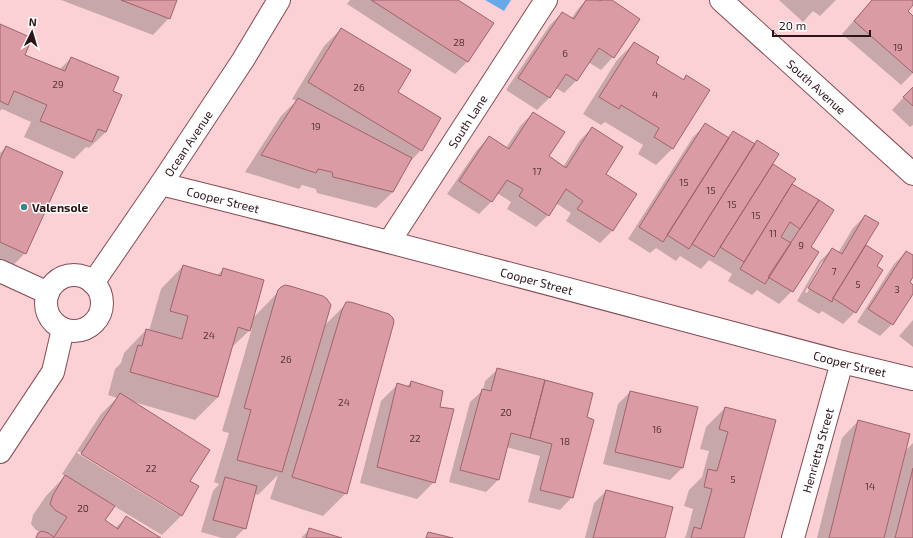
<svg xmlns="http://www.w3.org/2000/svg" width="913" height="538" font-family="'Exo 2',sans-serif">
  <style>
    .water { fill: #67a8e9 }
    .shadow { fill: #0003; fill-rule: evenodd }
    .building { fill: #db9ba4; stroke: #9f636c }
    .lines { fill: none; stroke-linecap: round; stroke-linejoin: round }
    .minor-casing { stroke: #854c55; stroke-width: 24 }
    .minor { stroke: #fff; stroke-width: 22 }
    .poi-dot { fill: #3f8682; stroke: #fefefe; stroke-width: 1.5 }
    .labels { text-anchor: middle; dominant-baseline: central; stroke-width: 3; stroke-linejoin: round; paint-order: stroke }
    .number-label { font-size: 10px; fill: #58363b }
    .street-label { font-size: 12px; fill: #2c1418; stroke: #fefefe }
    .poi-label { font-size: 12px; font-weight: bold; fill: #2c1418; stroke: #fefefe; text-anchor: start }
  </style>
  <rect width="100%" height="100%" fill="#fbd1d6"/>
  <path class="water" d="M485 0H511L504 11Z"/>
  <path class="shadow" d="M61 0H176L169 18 153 35Z
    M350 0H456L468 61 455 74 347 4Z
    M586 0H595L598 2 605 0H610L613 57 601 70 588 62 576 81 564 93 556 88 549 98 537 110 506 90 550 25 562 13 571 19 578 9Z
    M779 0H836L820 16 813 11 803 22Z
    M872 0H913V3L906 11 913 17V73L901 85 842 34Z
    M0 25 24 55 59 70 71 58 112 92 106 132 89 148 86 147 74 159 24 137 31 122 2 109 0 111Z
    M341 29 421 150 408 164 393 192 376 208 317 193 316 189 302 185 299 189 245 172 281 116 296 101 292 99 324 46Z
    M634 43 654 63 682 80 686 76 673 148 656 165 638 154 643 145 605 122 601 125 583 114 617 60Z
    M913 87V125L910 127 892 110Z
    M533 113 548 157 563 167 580 140 592 128 604 174 636 195 612 231 600 243 566 221 571 213 556 203 548 215 536 227 507 209 511 202 497 193 491 202 479 214 447 194 477 150 489 137 506 148 521 125Z
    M705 125 727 138 733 132 772 164 795 179 790 184 833 210 809 247 818 252 792 291 779 304 757 290 752 295 728 281 732 274 709 260 701 269 680 256 676 261 656 248 650 253 628 239 693 137Z
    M6 147 25 253 3 276 0 275V153Z
    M865 216V246L882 256 876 267 855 312 843 324 822 311 819 314 797 301 820 261 832 249 838 253 853 228ZM822 262H825L807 293 805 292Z
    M906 252 913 256V275L908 283 913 286V292L892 324 880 336 857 322 894 264Z
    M183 266 217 276 223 269 253 318 282 288 324 326 347 303 346 493 323 516 270 499 278 475 258 495 254 494 245 528 235 538H222L201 532 213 491 219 484 214 482 229 433 222 431 252 328 231 348 218 397 195 420 134 402 188 481 198 486 181 516 162 535 114 506 104 521 115 528 126 518 159 538H35L41 533 36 530 31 524 33 515 46 496 65 476 62 474 101 414 117 398 108 395 115 369 121 363 124 353 146 330 149 331 161 289ZM78 451 177 512V514L77 453Z
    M913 320V347L899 336Z
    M498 369 585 418 572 497 560 510 528 502 540 456 506 447 498 480 486 492 449 482 470 402 483 390 485 381Z
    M411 382 439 407 434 482 417 499 360 483 381 401 398 384 406 387Z
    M630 392 683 467 670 480 603 464 618 404Z
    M725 408 743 538H684L686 536 693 509 684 506 689 490 702 477 709 451 700 449 706 427Z
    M858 421 905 451 913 443V538H817L842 438Z
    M606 491 664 538H585L594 503Z
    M309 530 338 538H301Z"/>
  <path class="building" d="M121 0H177L170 19Z
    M371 0H458L494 23 468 62Z
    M586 0H597L599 1 602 0H612L640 19 614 58 599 48 577 81 566 74 550 98 518 78 562 12 574 19Z
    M872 0H913V5L908 11 913 16V73L854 21Z
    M0 24 32 38 25 55 65 71 71 57 119 77 113 91 122 95 106 132 98 129 92 142 40 121 47 105 14 91 8 105 0 101Z
    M341 28 411 70 398 92 441 118 422 151 308 82Z
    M634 42 659 57 656 63 684 80 686 75 710 90 673 149 654 137 659 128 621 105 619 109 599 97Z
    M913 87V106L903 97Z
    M298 98 412 158 393 192 333 177 332 172 318 169 316 173 261 155Z
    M533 112 565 132 549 156 566 168 592 127 623 147 606 174 637 194 613 231 577 209 583 201 566 189 549 216 519 196 523 189 507 180 492 202 459 181 489 136 509 149Z
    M705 123 729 138 663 242 639 227Z
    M733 131 755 144 689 249 667 235Z
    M757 140 779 154 714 257 692 244Z
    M6 146 63 172 26 254 0 242V159Z
    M773 164 796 179 792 184 744 262 720 247Z
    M792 184 819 200 800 229 790 222 781 237 791 243 765 284 740 269Z
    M819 200 834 210 811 247 819 252 793 292 768 277Z
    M865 215 879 223 833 298 832 302 808 288 832 248 842 254Z
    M866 245 883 256 877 266 883 270 856 313 833 298Z
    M906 251 913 255V277L910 282 913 285V294L893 325 868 309Z
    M183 265 221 276 223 268 264 280 250 331 238 327 218 397 130 372 138 345 142 346 146 329 182 339 188 316 170 311Z
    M285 285 290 286 323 296 327 299 331 305 282 472 237 460 251 410 244 408 276 296 278 290 281 287Z
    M346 302H350L354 303 389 314 393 318 394 322 347 494 292 477 342 310Z
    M497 368 545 380 530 438 511 433 499 480 460 470 482 389 491 391Z
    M545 380 593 393 587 417 594 420 573 498 540 490 552 444 530 438Z
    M411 381 443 391 440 407 454 409 435 483 377 467 397 383 410 387Z
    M630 391 698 407 683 468 615 452Z
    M120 393 210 450 190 481 199 486 182 516 81 454Z
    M725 407 776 420 744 538H691L694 527 701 529 712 489 704 487 708 469 717 471 728 432 719 429Z
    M858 420 910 434 884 538H829Z
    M913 468V538H895Z
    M65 475 115 506 105 520 118 529 126 516 161 538H36L38 533 42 531 48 533 54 537 67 517 55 510 50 504 53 495Z
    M225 477 257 486 246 529 213 520Z
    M606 490 673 507 665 538H593Z
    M309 528 342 538H306Z
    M428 532 453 538H426Z"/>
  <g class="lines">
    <defs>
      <g id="minor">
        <path id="s1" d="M721 0 913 174"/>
        <path id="s2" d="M161 184C389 240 615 302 842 362L913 379"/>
        <path id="s3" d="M389 242 546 0"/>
        <path d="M0 271 48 293"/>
        <circle cx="74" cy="303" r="28"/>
        <path id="s4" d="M93 283 161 184 243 60 279 0"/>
        <path d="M0 452 53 372 63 329"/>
        <path id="s5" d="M793 538 842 362"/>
      </g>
    </defs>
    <use href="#minor" class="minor-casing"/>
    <use href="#minor" class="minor"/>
  </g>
  <circle class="poi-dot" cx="24" cy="207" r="4"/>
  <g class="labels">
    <g class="number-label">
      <text x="459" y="42">28</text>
      <text x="898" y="47">19</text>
      <text x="565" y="53">6</text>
      <text x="58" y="84">29</text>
      <text x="359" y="87">26</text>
      <text x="655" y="94">4</text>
      <text x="316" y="126">19</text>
      <text x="537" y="171">17</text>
      <text x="684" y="182">15</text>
      <text x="711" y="190">15</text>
      <text x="732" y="204">15</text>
      <text x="756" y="215">15</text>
      <text x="773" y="233">11</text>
      <text x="801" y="245">9</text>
      <text x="834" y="271">7</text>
      <text x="858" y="284">5</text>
      <text x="897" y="289">3</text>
      <text x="209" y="335">24</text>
      <text x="286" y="359">26</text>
      <text x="344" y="402">24</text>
      <text x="506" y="412">20</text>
      <text x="657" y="429">16</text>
      <text x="415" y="438">22</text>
      <text x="565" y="441">18</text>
      <text x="151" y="468">22</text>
      <text x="733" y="479">5</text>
      <text x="870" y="486">14</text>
      <text x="83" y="508">20</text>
    </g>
    <g class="street-label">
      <text stroke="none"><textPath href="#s1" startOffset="129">South Avenue</textPath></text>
      <text stroke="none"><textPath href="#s3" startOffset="144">South Lane</textPath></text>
      <text stroke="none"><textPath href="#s4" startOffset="169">Ocean Avenue</textPath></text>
      <text stroke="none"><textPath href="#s2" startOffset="64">Cooper Street</textPath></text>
      <text stroke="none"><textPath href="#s2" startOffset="388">Cooper Street</textPath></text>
      <text stroke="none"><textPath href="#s2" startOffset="712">Cooper Street</textPath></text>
      <text stroke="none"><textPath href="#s5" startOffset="91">Henrietta Street</textPath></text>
    </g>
    <g class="poi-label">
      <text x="32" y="207">Valensole</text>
    </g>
  </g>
  <g transform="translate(32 32) rotate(5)" stroke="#fefefe" stroke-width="3" paint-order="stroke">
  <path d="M0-3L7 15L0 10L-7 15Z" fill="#2c1418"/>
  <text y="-6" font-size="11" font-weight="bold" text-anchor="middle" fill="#2c1418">N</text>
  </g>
  <path d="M773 30v6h97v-6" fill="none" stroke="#2c1418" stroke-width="2"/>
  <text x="779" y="30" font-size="12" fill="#2c1418" stroke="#fefefe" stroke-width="3" paint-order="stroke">20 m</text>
</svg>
